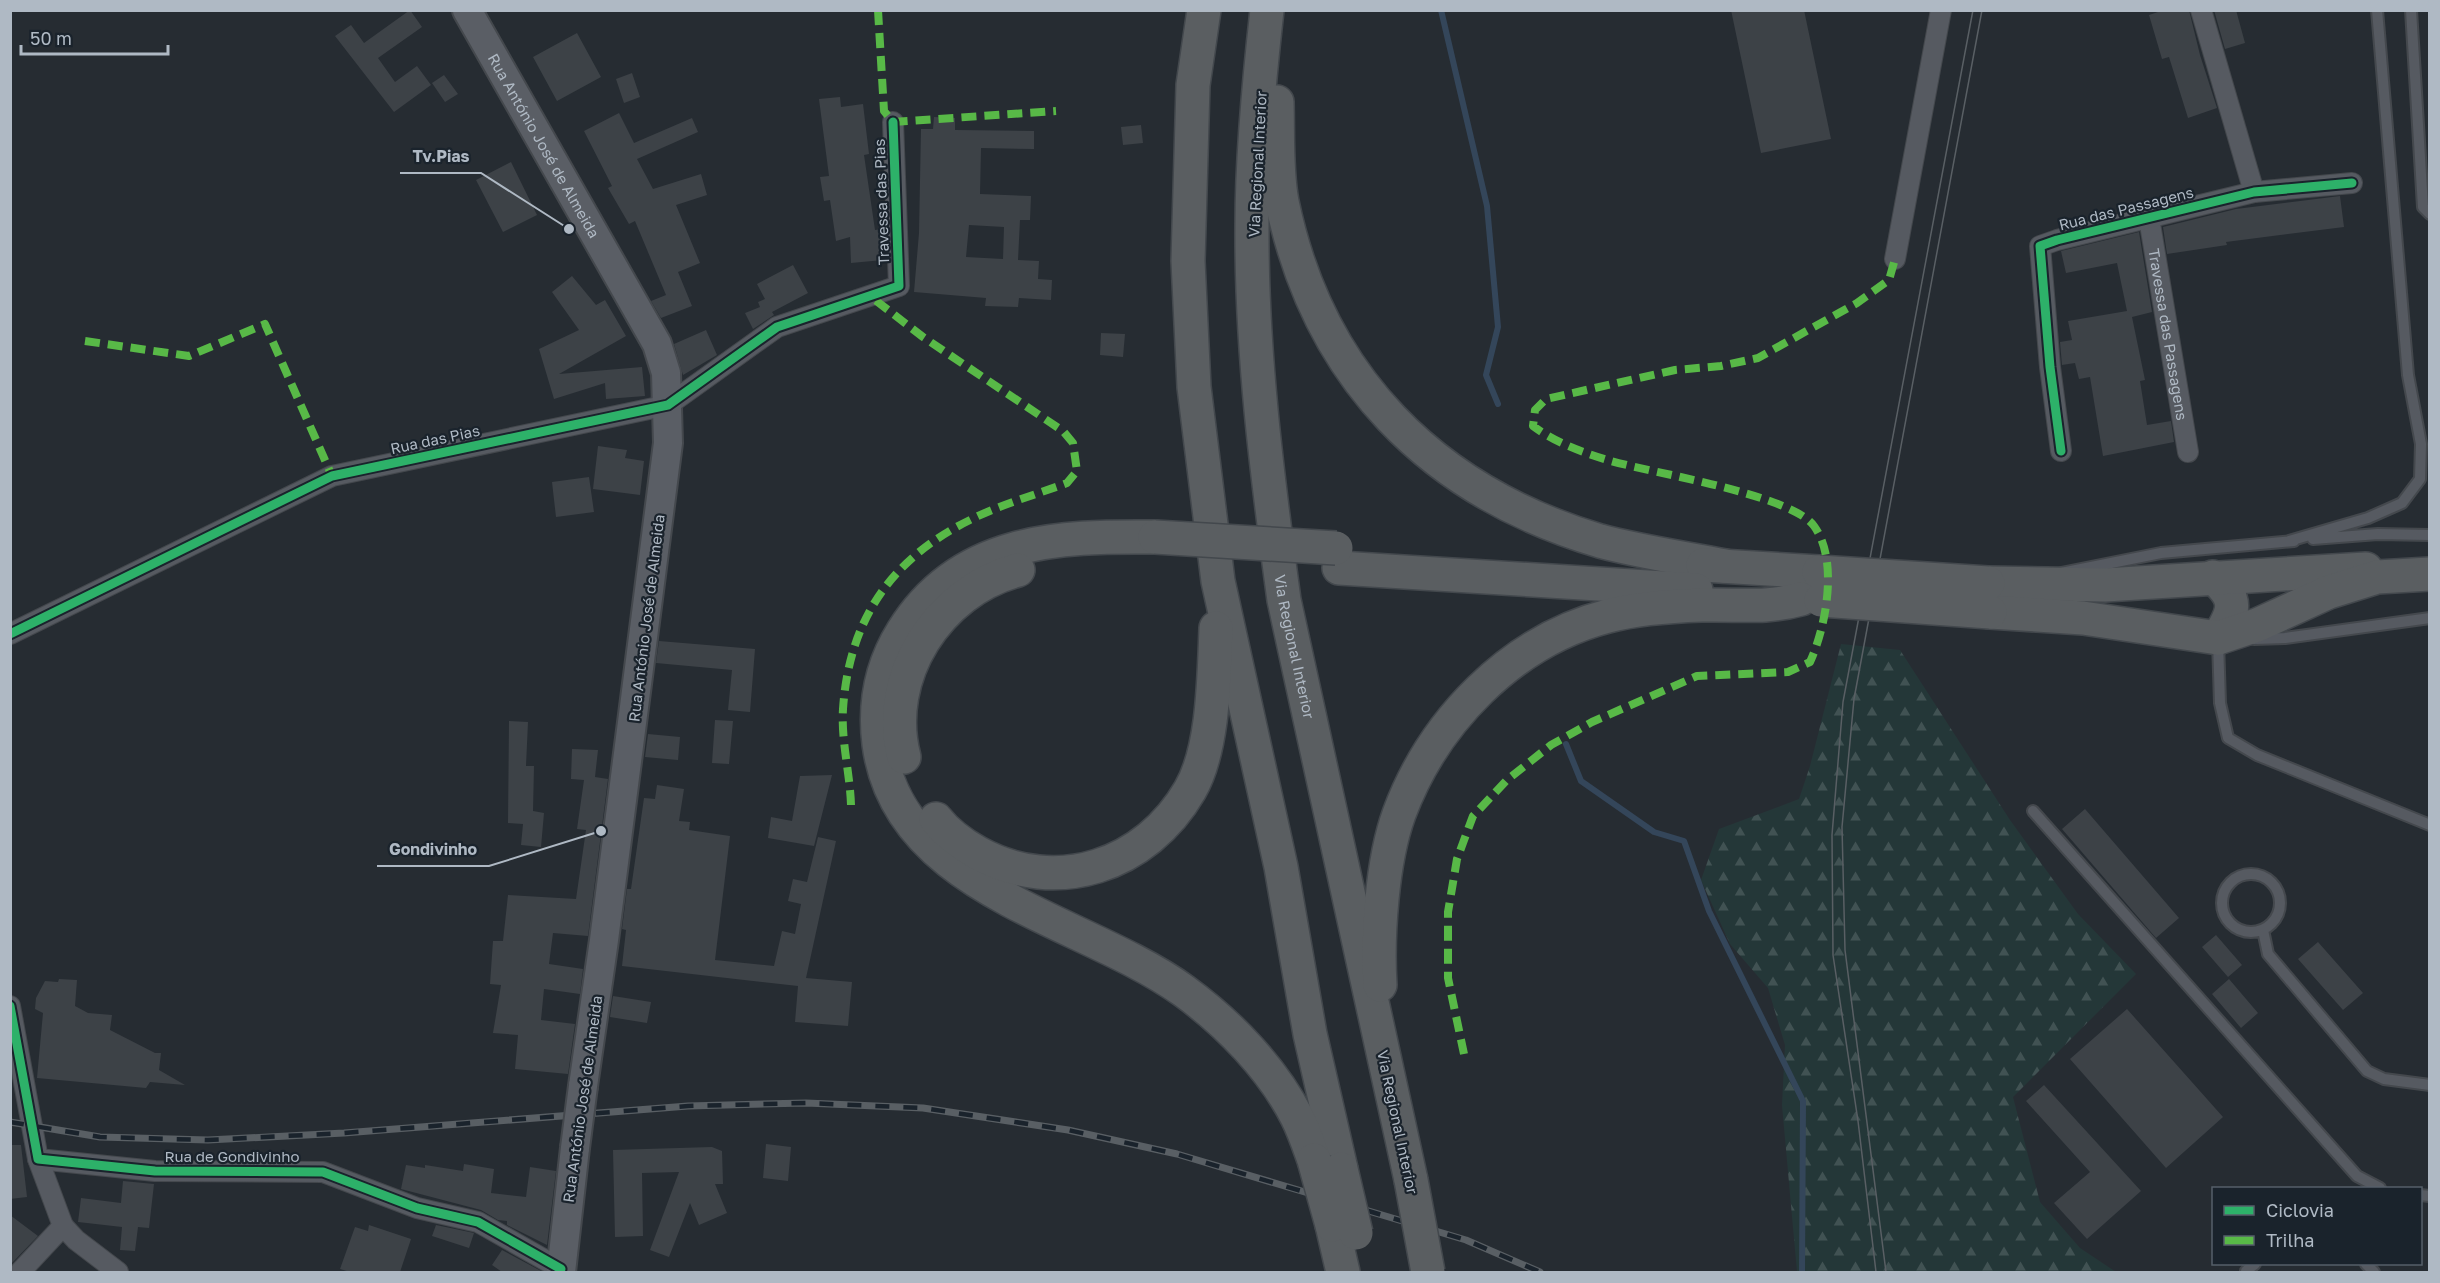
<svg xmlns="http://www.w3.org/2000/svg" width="2440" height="1283" font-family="'Golos Text',sans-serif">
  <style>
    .forest { fill: url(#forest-firs) }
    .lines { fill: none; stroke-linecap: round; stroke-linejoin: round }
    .stream { stroke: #34465a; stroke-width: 6 }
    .building { fill: #3d4247; fill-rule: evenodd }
    .lane-casing { stroke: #44484d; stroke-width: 14 }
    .street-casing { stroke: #44484d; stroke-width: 22 }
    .secondary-casing { stroke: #44484d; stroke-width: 32 }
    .highway-casing { stroke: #43484d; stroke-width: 36 }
    .lane { stroke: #565a61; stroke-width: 10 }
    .street { stroke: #565a61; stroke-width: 20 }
    .secondary { stroke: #5a5e65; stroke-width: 28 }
    .highway { stroke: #5a5e61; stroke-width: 33 }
    .tram { stroke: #595f64; stroke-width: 1.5 }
    .rail-casing { stroke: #595f64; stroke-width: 7 }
    .rail { stroke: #1a232c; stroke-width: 4.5; stroke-dasharray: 14; stroke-linecap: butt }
    .secondary-bridge-casing { stroke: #44484d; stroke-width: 32; stroke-linecap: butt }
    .highway-bridge-casing { stroke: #43484d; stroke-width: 36; stroke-linecap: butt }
    .secondary-bridge { stroke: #5a5e65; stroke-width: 28 }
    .highway-bridge { stroke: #5a5e61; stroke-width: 33 }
    .quiet { stroke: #58b947; stroke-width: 8; stroke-dasharray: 15 8; stroke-linecap: butt }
    .cycleway-casing { stroke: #1a232c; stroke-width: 13 }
    .cycleway { stroke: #2db169; stroke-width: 9 }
    .labels { text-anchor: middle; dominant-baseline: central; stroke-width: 4.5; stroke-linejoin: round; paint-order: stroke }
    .street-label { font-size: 15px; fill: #afb9c4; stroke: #1a232c }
    .leader { fill: none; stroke: #afb9c4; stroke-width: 2 }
    .callout-dot { fill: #afb9c4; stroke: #1a232c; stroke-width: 2 }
    .callout-label { font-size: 16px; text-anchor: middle; font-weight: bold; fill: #afb9c4; stroke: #1a232c; stroke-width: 4.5; stroke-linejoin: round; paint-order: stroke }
  </style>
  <defs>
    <pattern id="forest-firs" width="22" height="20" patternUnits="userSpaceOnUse" patternTransform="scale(1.5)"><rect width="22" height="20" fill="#243738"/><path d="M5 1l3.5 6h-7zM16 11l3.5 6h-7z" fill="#415253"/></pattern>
  </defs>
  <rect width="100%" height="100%" fill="#262c32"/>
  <path class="forest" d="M1841 644 1900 650 2010 820 2078 914 2136 974 2013 1097 2040 1202 2080 1248 2116 1272H1797L1782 1105 1785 1045 1768 988 1730 944 1701 880 1719 829 1799 799 1810 766Z"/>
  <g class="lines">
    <path class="stream" d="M1441 10 1487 206 1498 327 1486 375 1498 404
      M1566 744 1581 781 1654 832 1684 841 1709 911 1803 1101 1802 1272"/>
  </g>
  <path class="building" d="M410 10 422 27 378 58 395 82 417 66 431 85 394 112 335 36 351 25 364 43Z
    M1731 10H1804L1831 139 1761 153Z
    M2164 10H2189L2200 55 2217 108 2188 118 2169 57 2162 59 2149 15Z
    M2214 10H2236L2245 43 2225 49Z
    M577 33 601 77 557 101 533 57Z
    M632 73 640 97 624 103 616 79Z
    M444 75 458 94 445 102 432 83Z
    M840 97 841 107 863 104 869 154 864 155 875 230 882 229 883 260 851 263 850 237 836 241 830 200 824 201 820 177 829 176 819 99Z
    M619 113 634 143 692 118 698 132 637 159 653 189 701 174 707 195 676 205 700 263 678 272 692 306 661 318 651 301 666 295 635 221 629 224 608 188 612 186 584 131Z
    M934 117 955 118V130L1034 131V149L981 148 980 194 1031 196 1030 220H1020L1018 260 1039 261 1038 279 1052 280 1051 300 1019 298 1018 307 985 306 986 298 914 292 919 233 921 129H933ZM969 225 1004 227 1003 259 966 257Z
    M1141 125 1143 143 1123 145 1121 127Z
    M511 162 537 215 503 232 476 180Z
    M2340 196 2344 227 2226 242 2227 245 2167 254 2163 227 2236 209Z
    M2139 232 2152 312 2132 317 2145 380 2140 381 2147 425 2171 421 2174 442 2103 456 2090 377 2079 379 2075 363 2062 365 2060 342 2072 340 2068 321 2127 311 2117 263 2066 273 2061 251Z
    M793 265 808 293 772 312 774 315 753 329 745 313 760 307 758 302 765 299 757 284Z
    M572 276 596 305 605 300 626 336 559 374 642 367 645 396 606 399 605 383 554 399 539 349 579 330 552 292Z
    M706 330 717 355 683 375 674 344Z
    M1101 333 1125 334 1123 357 1100 355Z
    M598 446 627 450 625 458 644 461 640 495 593 489Z
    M589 477 594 512 556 517 552 482Z
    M659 641 755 649 750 712 728 710 732 670 656 663Z
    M715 720 733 721 729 764 712 763Z
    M509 721 528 722 526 766H534L533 811 544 813 541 847 521 845 523 824 508 823Z
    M648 734 680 737 678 760 645 757Z
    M572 749 598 750 595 777 608 779 588 936 553 933 549 964 583 969 580 994 544 989 541 1020 575 1024 568 1074 515 1069 518 1035 493 1033 501 985 490 984 493 941H503L508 895 576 899 586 830 577 829 584 780 571 779Z
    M832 775 814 846 768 838 771 817 792 821 800 776Z
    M657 785 684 789 679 821 690 822 689 830 730 836 715 960 774 966 782 931 795 934 801 904 788 901 793 879 807 882 818 837 836 841 806 978 852 982 848 1026 795 1022 798 986 622 966 626 930 622 929 627 889H631L644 798 655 799Z
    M2085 809 2179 918 2156 938 2062 829Z
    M2216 935 2242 965 2228 977 2202 947Z
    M2318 942 2363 993 2343 1010 2298 959Z
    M59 979 77 980 75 1006 88 1013 112 1015 110 1030 155 1053H161L159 1070 185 1085 150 1082 146 1088 37 1078 43 1013 35 1009 36 998 45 981 58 982Z
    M2229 979 2258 1013 2241 1028 2212 994Z
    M613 996 651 1002 647 1023 610 1017Z
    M2127 1009 2223 1117 2166 1168 2070 1059Z
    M2044 1085 2141 1191 2087 1239 2054 1203 2090 1172 2026 1101Z
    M766 1144 791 1147 788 1181 763 1178Z
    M10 1145H21L27 1197 10 1199Z
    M712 1147 722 1151 723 1184H715L727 1213 699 1225 690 1203 669 1257 650 1250 679 1172 642 1173 643 1236 615 1237 613 1150Z
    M464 1164 494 1169 491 1193 526 1197 530 1167 556 1171 547 1245 507 1225V1221L498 1220 481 1210 401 1189 406 1165 425 1168V1165L463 1171Z
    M123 1181 154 1184 149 1228 138 1227 135 1251 120 1250 122 1227 78 1222 81 1198 121 1203Z
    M10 1215 38 1236 10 1265Z
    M369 1225 411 1239 400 1272H350L340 1269 355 1227 368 1231Z
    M436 1225 474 1233 469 1248 432 1236Z
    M502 1250 543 1272H502L492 1265Z"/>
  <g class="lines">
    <defs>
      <path id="lane" d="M2411 10 2423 207 2430 214
        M2313 539 2378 534 2430 535
        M2289 541 2368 518 2402 503 2420 479 2421 444 2408 375 2377 10
        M2061 573 2161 553 2294 541
        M2254 639 2285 638 2430 618
        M2218 641 2220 703 2228 738 2257 755 2430 825
        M2033 811 2357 1176 2380 1188
        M2222 903a29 29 0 1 1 58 0a29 29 0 1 1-58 0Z
        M2263 930 2268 954 2367 1071 2384 1079 2430 1085
        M2420 1195 2430 1196
        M2366 1264 2374 1272
        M2246 1271 2255 1264"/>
      <g id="street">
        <path d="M2201 10 2254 192"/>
        <path id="s1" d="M2149 218 2188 452"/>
        <path d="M1895 259 1941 10"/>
        <path d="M2061 451 2050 367 2040 246 2057 240 2254 192 2352 183"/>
        <path d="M10 634 332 476 668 405 777 327 899 286 893 122"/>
        <path d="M10 1006 38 1159 155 1171 323 1172 417 1208 478 1222 561 1269"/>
        <path d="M63 1226 76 1240 118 1272"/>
        <path d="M20 1272 63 1226 38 1159"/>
      </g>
      <g id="secondary">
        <path id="s2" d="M467 10 657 344 666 373 668 443 604 940 583 1086"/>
        <path d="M561 1272 575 1148"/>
      </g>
      <g id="highway">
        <path d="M1204 10 1193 85 1188 261 1194 387 1218 581 1281 867 1310 1034 1341 1169"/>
        <path id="s3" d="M1267 10C1259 81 1252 153 1252 224 1251 350 1267 475 1284 600L1411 1180"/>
        <path d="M1277 102C1278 134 1276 171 1282 202 1318 376 1431 491 1600 541 1641 552 1684 558 1725 566"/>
        <path d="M1155 537C1058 536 960 539 903 631 881 666 874 704 879 744 898 891 1083 918 1184 991 1228 1023 1272 1068 1297 1117 1304 1131 1309 1146 1314 1160"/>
        <path d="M1703 565 1819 572"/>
        <path d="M1339 568 1696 590"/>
        <path d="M2213 577C2239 600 2235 610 2218 638"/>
        <path d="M1988 583 2105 585 2366 569"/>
        <path d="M1990 612 2083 618 2218 638 2257 625 2329 592 2377 577 2430 574"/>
        <path d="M904 757C883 677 938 591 1018 570"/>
        <path d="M936 819C947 833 962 844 978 853 1057 896 1146 866 1190 790 1214 749 1214 675 1216 628"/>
        <path d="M1380 985C1377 936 1382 861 1399 814 1433 722 1511 641 1608 616 1638 608 1672 606 1702 605 1739 604 1765 609 1801 599"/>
        <path d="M1332 1225 1343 1272"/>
      </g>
    </defs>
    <use href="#lane" class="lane-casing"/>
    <use href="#street" class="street-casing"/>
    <use href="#secondary" class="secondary-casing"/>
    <use href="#highway" class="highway-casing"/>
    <use href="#lane" class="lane"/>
    <use href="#street" class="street"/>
    <use href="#secondary" class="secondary"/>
    <use href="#highway" class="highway"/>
    <path class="tram" d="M1876 1272 1858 1121 1833 955 1832 835 1843 702 1973 10
      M1886 1272 1845 950 1842 827 1854 699 1982 10"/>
    <defs>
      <path id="rail" d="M10 1122 100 1137 208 1140 344 1133 688 1106 806 1103 923 1108 1068 1130 1177 1154 1466 1240 1540 1272"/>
    </defs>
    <use href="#rail" class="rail-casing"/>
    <use href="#rail" class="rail"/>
    <defs>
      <path id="secondary-bridge" d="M575 1148 583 1086"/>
      <path id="highway-bridge" d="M1155 537 1336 548
        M1819 572 1988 583
        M1821 600 1990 612
        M1314 1160 1332 1225
        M1341 1169 1356 1233
        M1411 1180 1428 1272"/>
    </defs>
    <use href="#secondary-bridge" class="secondary-bridge-casing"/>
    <use href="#highway-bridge" class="highway-bridge-casing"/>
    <use href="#secondary-bridge" class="secondary-bridge"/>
    <use href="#highway-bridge" class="highway-bridge"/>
    <path class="quiet" d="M878 10 884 111 893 122 1056 111
      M85 341 189 356 265 324 332 476
      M851 805C850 773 841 741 843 709 849 620 891 558 972 519 1002 504 1035 495 1067 483L1077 471 1073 443 1063 431 923 337 870 296
      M1464 1054 1448 978V912L1457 859 1473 816 1507 780 1551 745 1592 722 1697 676 1788 672 1810 662C1826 627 1839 560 1814 526 1792 495 1653 473 1611 461 1584 453 1556 443 1533 426L1535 410 1546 399 1675 370 1721 366 1758 358 1857 303 1889 280 1895 259"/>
    <defs>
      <path id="cycleway" d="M2061 451 2050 367 2040 246 2057 240 2254 192 2352 183
        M10 634 332 476 668 405 777 327 899 286 893 122
        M10 1006 38 1159 155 1171 323 1172 417 1208 478 1222 561 1269"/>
    </defs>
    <use href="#cycleway" class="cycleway-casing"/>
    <use href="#cycleway" class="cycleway"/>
  </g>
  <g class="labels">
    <g class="street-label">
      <text stroke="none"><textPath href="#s2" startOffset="156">Rua António José de Almeida</textPath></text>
      <text transform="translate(1257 164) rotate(-87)">Via Regional Interior</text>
      <text transform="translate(881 202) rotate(-92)">Travessa das Pias</text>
      <text transform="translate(2126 208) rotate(-14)">Rua das Passagens</text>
      <text stroke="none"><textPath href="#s1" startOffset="118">Travessa das Passagens</textPath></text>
      <text transform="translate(435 439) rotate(-12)">Rua das Pias</text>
      <text transform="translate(646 618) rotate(-83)">Rua António José de Almeida</text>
      <text stroke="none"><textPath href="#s3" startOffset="640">Via Regional Interior</textPath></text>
      <text transform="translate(582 1099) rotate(-82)">Rua António José de Almeida</text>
      <text transform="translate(1398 1122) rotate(78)">Via Regional Interior</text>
      <text x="232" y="1156">Rua de Gondivinho</text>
    </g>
  </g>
  <path class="leader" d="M569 229L481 173H400M601 831L489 866H377"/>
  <g class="callout-dot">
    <circle cx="569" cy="229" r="6"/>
    <circle cx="601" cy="831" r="6"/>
  </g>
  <g class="callout-label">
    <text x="441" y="162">Tv.Pias</text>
    <text x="433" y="855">Gondivinho</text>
  </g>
  <rect width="2440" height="1283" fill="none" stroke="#afb9c4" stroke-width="24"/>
  <rect x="2212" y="1187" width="210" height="78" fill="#1a232c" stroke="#565f69" stroke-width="1.5"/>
  <rect x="2224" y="1206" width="30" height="9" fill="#2db169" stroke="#565f69" stroke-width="1.5"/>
  <text x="2266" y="1217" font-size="18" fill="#afb9c4">Ciclovia</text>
  <rect x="2224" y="1236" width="30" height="9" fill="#58b947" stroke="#565f69" stroke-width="1.5"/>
  <text x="2266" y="1247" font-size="18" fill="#afb9c4">Trilha</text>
  <path d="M21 45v9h147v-9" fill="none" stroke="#afb9c4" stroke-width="3"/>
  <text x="30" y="45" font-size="18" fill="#afb9c4" stroke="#1a232c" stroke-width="4.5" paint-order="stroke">50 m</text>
</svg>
